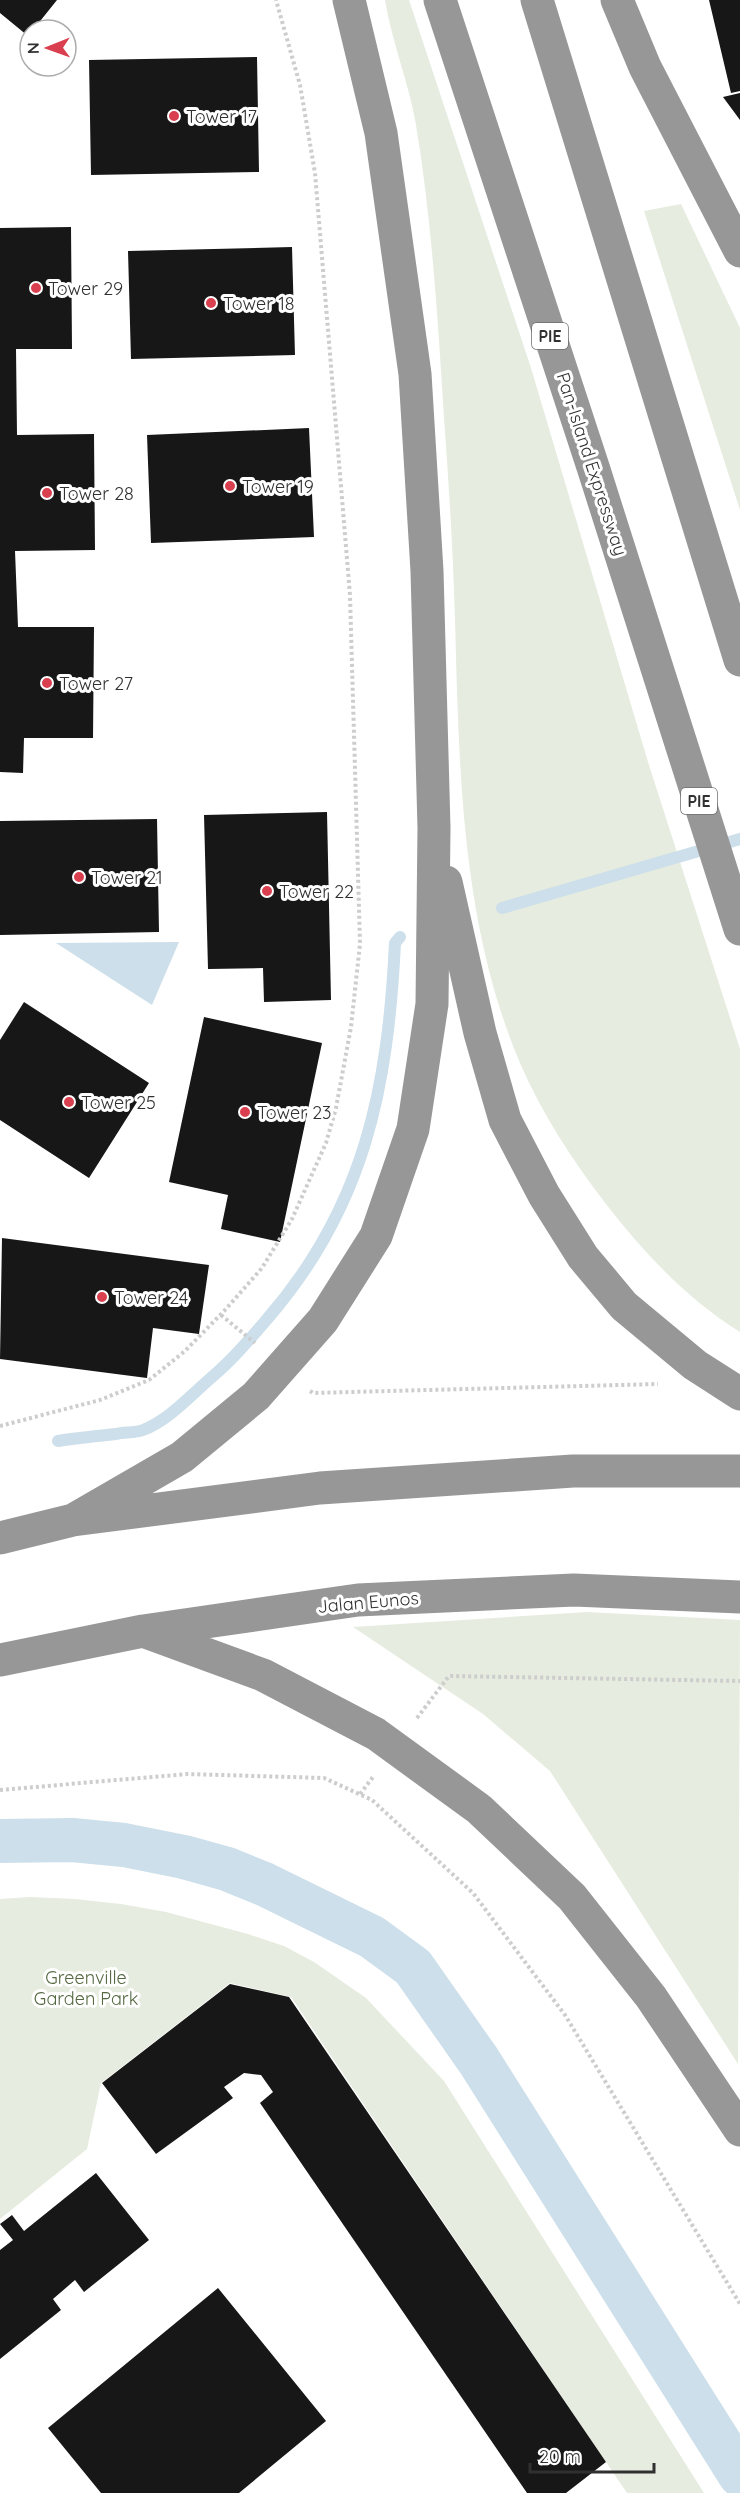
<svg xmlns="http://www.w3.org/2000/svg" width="740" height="2493" font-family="Quicksand,sans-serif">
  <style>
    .green { fill: #e6ecdf }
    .water { fill: #ccdfea }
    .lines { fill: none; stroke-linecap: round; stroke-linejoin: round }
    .stream { stroke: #ccdfea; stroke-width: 12 }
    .canal { stroke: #ccdfea; stroke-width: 44 }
    .building { fill: #171717 }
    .path { stroke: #cdcdcd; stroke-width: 4; stroke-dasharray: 3 3; stroke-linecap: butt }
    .highway { stroke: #979797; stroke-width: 33 }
    .poi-dot { fill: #d93f4e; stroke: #fff; stroke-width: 2 }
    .labels { text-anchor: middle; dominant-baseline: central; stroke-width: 6; stroke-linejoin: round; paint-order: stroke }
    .shield { fill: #fff; stroke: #6e6e6e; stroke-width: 1.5 }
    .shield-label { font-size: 16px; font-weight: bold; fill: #303030 }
    .poi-label { font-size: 18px; fill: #303030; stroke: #fff; text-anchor: start }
    .street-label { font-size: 18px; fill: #303030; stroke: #fff }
    .park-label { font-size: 18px; fill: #546840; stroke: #fff }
  </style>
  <rect width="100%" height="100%" fill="#fff"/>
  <path class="green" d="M385 0H409L531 368 648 762 740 1049V1332C687 1299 644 1253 606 1204 573 1161 542 1114 520 1063 461 924 459 768 455 619 453 552 449 485 444 418 438 321 432 222 416 125 409 83 392 43 385 0Z
    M681 204 740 328V510L644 211Z
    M587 1612 740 1620 738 2064 550 1771 483 1714 353 1627Z
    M30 1897 75 1899 121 1904 166 1912 248 1934 284 1946 314 1962 366 1998 444 2081 704 2493H627L291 1997 230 1983 101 2083 87 2149 0 2219V1899Z"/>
  <path class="water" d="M179 942 152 1005 56 943Z"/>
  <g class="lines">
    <path class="stream" d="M502 908 740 839
      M58 1441C77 1438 97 1436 116 1434 125 1432 135 1433 143 1430 169 1420 191 1395 212 1377 233 1359 250 1339 268 1318 365 1206 388 1087 395 943L400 937"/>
    <path class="canal" d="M0 1841 72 1840 124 1845 184 1857 227 1869 264 1884 372 1937 413 1967 479 2061 740 2475"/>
  </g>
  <path class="building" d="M0 0H57L33 30H30L28 36 0 13Z
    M709 0H740V91L731 93Z
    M257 57 259 172 91 175 89 60Z
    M740 93V120L723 97Z
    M71 227 72 349H16L17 435 94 434 95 550 15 551 18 627H94L93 738H24L23 773 0 772V228Z
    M292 247 295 355 131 359 128 251Z
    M309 428 314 537 151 543 147 435Z
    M327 812 331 1000 264 1002 263 968 208 969 204 815Z
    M157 819 159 932 0 935V821Z
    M24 1002 149 1083 89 1178 0 1120V1040Z
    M204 1017 322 1043 280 1242 221 1229 228 1195 169 1182Z
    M2 1238 209 1265 199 1334 153 1328 147 1378 0 1359Z
    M230 1984 289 1997 606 2462 566 2493H527L260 2103 273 2092 261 2075 244 2073 224 2087 233 2098 156 2154 102 2083Z
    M96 2173 149 2240 84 2292 75 2280 53 2299 61 2310 0 2359V2250L13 2240 0 2224 12 2215 24 2231Z
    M218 2288 326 2421 239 2493H101L48 2428Z"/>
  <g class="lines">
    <path class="path" d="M221 1315 255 1343
      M310 1391 313 1393 658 1384
      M0 1426 100 1400 149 1380 185 1351 225 1310 262 1268 292 1219 326 1143 336 1108 351 1027 360 944 350 595 315 173 300 85 276 0
      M417 1718 449 1676 740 1681
      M0 1790 187 1774 324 1778 372 1800 473 1893 565 2015 740 2304
      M360 1794 373 1777"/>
    <path class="highway" d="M440 0 594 470 740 929
      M537 0 740 660
      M617 0 645 67 740 251
      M446 882 480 1033 505 1120 544 1195 583 1257 624 1306 695 1365 740 1394
      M73 1520 182 1457 256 1396 323 1320 376 1236 413 1129 432 1004 434 828 427 571 415 374 381 133 349 0
      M0 1538 73 1520 320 1488 573 1471H740
      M143 1631 263 1675 376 1734 479 1809 572 1897 651 1997 740 2130
      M0 1660 143 1631 358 1600 574 1590 740 1597"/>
  </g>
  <g class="poi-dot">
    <circle cx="174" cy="116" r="6"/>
    <circle cx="36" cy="288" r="6"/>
    <circle cx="211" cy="303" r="6"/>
    <circle cx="230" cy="486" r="6"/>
    <circle cx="47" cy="493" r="6"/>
    <circle cx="47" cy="683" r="6"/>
    <circle cx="79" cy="877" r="6"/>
    <circle cx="267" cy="891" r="6"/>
    <circle cx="69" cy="1102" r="6"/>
    <circle cx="245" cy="1112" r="6"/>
    <circle cx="102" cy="1297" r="6"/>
  </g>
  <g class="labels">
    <g class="shield">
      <rect x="532" y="323" width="36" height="26" rx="4.5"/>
      <rect x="681" y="788" width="36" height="26" rx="4.5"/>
    </g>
    <g class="shield-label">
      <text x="550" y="336">PIE</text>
      <text x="699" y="801">PIE</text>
    </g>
    <g class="poi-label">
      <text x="186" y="116">Tower 17</text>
      <text x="48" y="288">Tower 29</text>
      <text x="223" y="303">Tower 18</text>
      <text x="242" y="486">Tower 19</text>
      <text x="59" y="493">Tower 28</text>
      <text x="59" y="683">Tower 27</text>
      <text x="91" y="877">Tower 21</text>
      <text x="279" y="891">Tower 22</text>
      <text x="81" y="1102">Tower 25</text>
      <text x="257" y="1112">Tower 23</text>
      <text x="114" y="1297">Tower 24</text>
    </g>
    <g class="street-label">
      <text transform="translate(592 464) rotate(72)">Pan-Island Expressway</text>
      <text transform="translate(368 1602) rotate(-5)">Jalan Eunos</text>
    </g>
    <g class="park-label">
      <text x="86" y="1977">Greenville<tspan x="86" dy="21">Garden Park</tspan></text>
    </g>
  </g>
  <g transform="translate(48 48) rotate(269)"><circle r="28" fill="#ffffff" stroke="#acacac" stroke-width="1.5"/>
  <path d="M0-4.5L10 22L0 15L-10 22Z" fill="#d93f4e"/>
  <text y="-9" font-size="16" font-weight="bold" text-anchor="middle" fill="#303030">N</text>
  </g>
  <path d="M530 2463v9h124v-9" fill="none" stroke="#303030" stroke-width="3"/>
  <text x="539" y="2463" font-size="18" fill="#303030" stroke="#ffffff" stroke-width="4.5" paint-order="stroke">20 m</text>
</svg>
